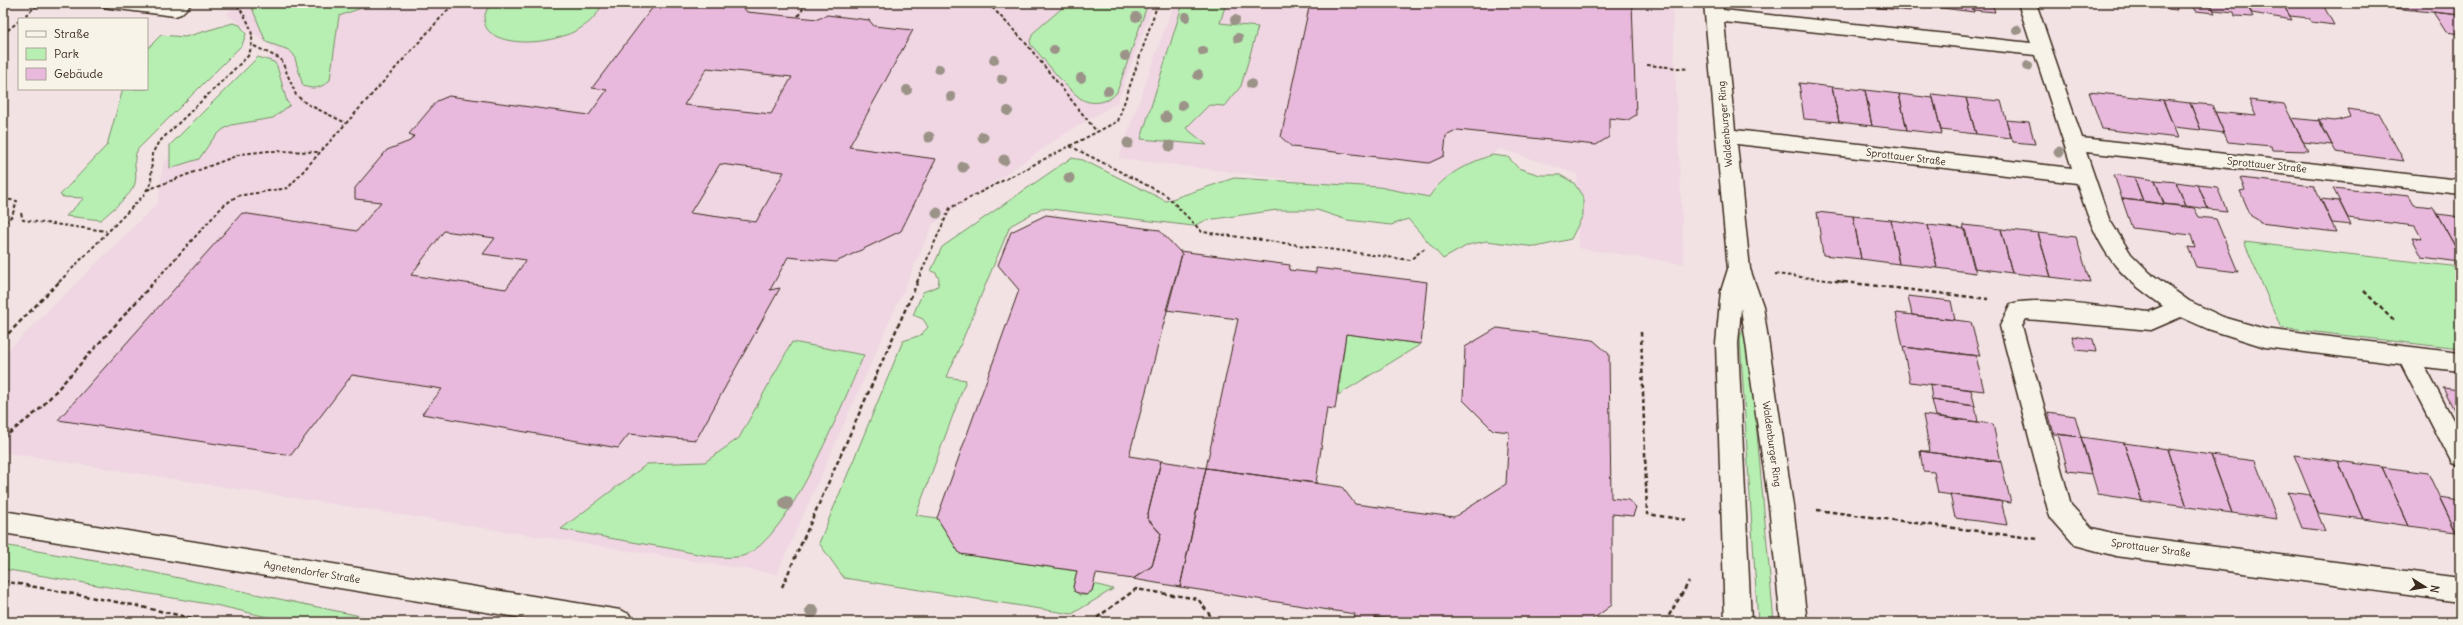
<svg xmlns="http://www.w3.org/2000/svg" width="2463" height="625" font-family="Delius,sans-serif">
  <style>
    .built { fill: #efd6e2 }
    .green { fill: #b7efb2; stroke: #798c68 }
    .building { fill: #e8b9dc; stroke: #3b2a1e; fill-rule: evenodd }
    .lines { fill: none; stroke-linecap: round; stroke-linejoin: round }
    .minor-casing { stroke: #3b2a1e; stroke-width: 3 }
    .path-far1 { stroke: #3b2a1e; stroke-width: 2; stroke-dasharray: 3.5 2.5; stroke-linecap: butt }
    .path { stroke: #3b2a1e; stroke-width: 2.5; stroke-dasharray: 4.5 3; stroke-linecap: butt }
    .minor { fill: #f7f3e8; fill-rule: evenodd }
    .tree { fill: #9b9288 }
    .labels { text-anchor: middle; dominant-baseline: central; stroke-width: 4; stroke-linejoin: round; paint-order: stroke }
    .street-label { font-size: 10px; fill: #3b2a1e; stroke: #f7f3e8 }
  </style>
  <rect width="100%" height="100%" fill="#f2e2e4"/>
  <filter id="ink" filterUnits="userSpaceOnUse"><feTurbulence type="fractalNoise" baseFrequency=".025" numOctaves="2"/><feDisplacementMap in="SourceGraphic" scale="8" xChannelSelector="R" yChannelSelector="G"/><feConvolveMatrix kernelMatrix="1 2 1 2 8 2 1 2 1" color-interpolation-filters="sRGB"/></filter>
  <g filter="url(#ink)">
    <path class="built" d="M239 3H1154L1117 103 1066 133 933 224 777 574 3 452V355L158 203 163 164 276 50 227 14Z
      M1174 3H1672L1684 264 1578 248 1577 174 1501 149 1457 171 1436 185 1430 197 1119 158Z"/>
    <path class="green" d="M250 3H375L339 16 330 80C321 88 315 90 303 86L294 55 289 50 266 42Z
      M491 3H602C588 54 453 56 491 3Z
      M1068 3H1148L1117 92C1110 103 1090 106 1080 98 1063 85 1046 61 1031 45L1030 41 1033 33Z
      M1183 3H1226L1220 23 1258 27 1241 86 1225 106 1209 105 1186 128 1207 145 1141 139Z
      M233 23 240 25 246 34 242 45 138 149C131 161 138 170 135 183 133 194 109 212 101 220L66 216 84 198 63 197 60 195 107 145 123 89H147V49L161 35 185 37Z
      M258 57 274 62 277 66 287 102 290 105 273 118 231 125 222 130 212 140 199 159 170 168V145Z
      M1492 155 1508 157 1518 168 1540 175H1560L1574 183 1583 197V215L1571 239 1536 247 1486 241 1468 245 1443 259 1408 219 1391 225 1347 220 1317 210H1277L1207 220 1193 226 1042 208 1010 226 947 377 966 380 916 515 937 518 960 554 1077 571 1073 587 1079 595H1086L1092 591 1094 584 1113 589 1072 614 844 578 819 543 903 341 921 335 928 327 923 319 913 315 923 292 938 286 939 279 936 273 931 271 942 247 1071 158 1083 160 1166 201 1234 178 1379 187 1429 197C1443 175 1468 163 1492 155Z
      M2244 242 2460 267V349L2281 328Z
      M1743 328 1749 345 1774 622H1758L1740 338Z
      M1346 334 1421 344 1338 395Z
      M792 342 864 355C845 396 785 554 737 557 714 559 689 552 668 548 632 542 596 536 561 529L647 464 705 462 739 438Z
      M3 545 117 565 389 622H289L220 606 3 569Z"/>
    <path class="building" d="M656 3 698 6 711 3 742 6 747 12 818 19 827 15 869 20 874 26 913 30 849 147 936 159 901 231 836 262 788 257 770 290 780 288 696 440 629 434 618 448 422 414 442 389 352 375 291 455 58 420 242 213 357 231 381 202 355 199V188L387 150 410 141 414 136 409 134 437 101 449 96 589 115 607 90 592 88ZM707 68 792 77 771 114 684 105ZM720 164 784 172 756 222 690 213ZM444 231 495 238 483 254 526 260 506 289 411 275Z
      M1310 3H1632L1636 115 1628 120 1609 118V137L1596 145 1458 130 1446 136 1444 156 1429 163 1292 147 1281 137Z
      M1848 3H1879L1880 8 1848 5Z
      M1879 3H1909L1911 11 1880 8Z
      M1909 3H1940L1942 8 1910 5Z
      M1940 3H1971L1974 12 1942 8Z
      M1971 3H1992L1995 12 1973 10Z
      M2148 3H2175L2177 10 2159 8 2158 4Z
      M2175 3H2210L2215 13 2196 11 2194 7 2176 6Z
      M2210 3H2246L2253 17 2235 16 2234 12 2214 10Z
      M2246 3H2282L2292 20 2252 13Z
      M2282 3H2322L2334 25 2311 22 2309 18 2290 16Z
      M2390 3 2460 4V15L2393 8Z
      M2433 12 2460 15V34L2446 32Z
      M1799 83 1832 87 1839 122 1804 119Z
      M1832 87 1865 90 1872 126 1839 122Z
      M1865 90 1899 94 1907 130 1872 126Z
      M2089 92 2163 100 2178 138 2102 129Z
      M1899 94 1933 98 1942 134 1907 130Z
      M1932 94 1966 98 1976 134 1941 130Z
      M1966 98 2001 101 2011 138 1976 134Z
      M2163 100 2190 103 2201 130 2174 127Z
      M2249 100 2284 104 2308 151 2272 150 2271 146 2228 142 2215 112 2256 116Z
      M2190 103 2212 105 2224 133 2201 130Z
      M2347 109 2378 113 2404 161 2336 152 2318 119 2335 121 2350 117Z
      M2291 118 2320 121 2332 145 2303 142Z
      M2006 120 2029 122 2035 144 2013 142Z
      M2114 175 2134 177 2143 201 2122 199Z
      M2134 177 2155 180 2164 204 2143 201Z
      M2240 178 2314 186 2336 232 2260 223 2258 220 2251 216 2240 191 2245 190Z
      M2155 180 2176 182 2186 206 2164 204Z
      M2176 182 2198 185 2208 209 2186 206Z
      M2198 185 2217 187 2227 211 2208 209Z
      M2333 188 2409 196 2414 205 2433 207 2460 255V262L2422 257 2412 238 2422 239 2415 226 2348 218Z
      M2122 199 2194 208 2199 217 2216 219 2238 272 2196 267 2188 247 2195 248 2191 235 2132 228Z
      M2321 199 2339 201 2351 225 2332 223Z
      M1817 212 1853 216 1861 259 1823 255Z
      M2437 214 2460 217V250H2457Z
      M1046 215 1159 230 1182 254 1129 456 1161 461 1147 518 1161 534 1152 566 1133 579 1096 574 1092 591 1086 595 1075 592 1073 587 1077 571 960 554 937 518 1019 290 998 265 1011 232Z
      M1853 216 1891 220 1899 264 1861 259Z
      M1891 220 1928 225 1937 268 1899 264Z
      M1928 225 1965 229 1976 273 1937 268Z
      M1963 225 2001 229 2012 273 1974 268Z
      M2001 229 2038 233 2051 277 2012 273Z
      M2038 233 2076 237 2090 282 2051 277Z
      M1179 251 1290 265 1289 270 1316 273V268L1427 282 1421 344 1346 334 1335 409 1327 408 1316 483 1206 468 1238 319 1166 310 1182 254Z
      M1908 296 1951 301 1955 320 1912 315Z
      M1896 313 1971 322 1980 356 1903 347Z
      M1497 328 1593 340 1609 354 1611 498 1628 500 1636 507 1633 516 1612 514V605L1589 622H1407L1375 617V622H1354L1355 614 1180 587 1206 468 1342 487 1355 504 1454 517 1506 484 1509 432 1493 430 1463 400 1465 347Z
      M2072 336 2093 339 2096 352 2076 350Z
      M1903 347 1976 356 1984 391 1910 382Z
      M1930 384 1971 390 1975 406 1932 400Z
      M2443 388 2460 390V420H2459Z
      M1932 400 1975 406 1978 422 1936 416Z
      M2048 412 2075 416 2081 437 2054 434Z
      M1923 415 1993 424 2001 462 1920 451H1930Z
      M2058 434 2081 437 2091 474 2068 471Z
      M2081 437 2124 443 2142 501 2098 494Z
      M2124 443 2168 449 2187 507 2142 501Z
      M2168 449 2211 455 2232 513 2187 507Z
      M1920 451 2001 462 2011 503 1938 493 1934 472 1923 471Z
      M2211 455 2255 461 2277 519 2232 513Z
      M2294 455 2338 461 2363 519 2318 513Z
      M1161 461 1206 468 1180 587 1133 579 1152 566 1161 534 1147 518Z
      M2338 461 2382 467 2409 526 2363 519Z
      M2382 467 2428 473 2456 532 2409 526Z
      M2288 492 2310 495 2325 531 2302 528Z
      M1950 494 2001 501 2007 525 1955 518Z
      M2439 497 2460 500V533L2456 532Z"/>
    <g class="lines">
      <defs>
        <path id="minor" d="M101 3H192L181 14 175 16 110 8 104 7Z
          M1704 3H1722L1723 10 2031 43 2018 3H2036L2082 138 2460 180V194L2086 152 2109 219 2131 254 2150 273 2189 301 2223 317 2265 329 2460 353V371L2425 367 2460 433V466L2452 463 2401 364 2265 347 2208 329 2181 317 2151 330 2026 319 2022 326 2071 505 2092 528 2116 534 2460 578V602L2116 556 2075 545 2051 518 2048 510 2000 326 2011 304C2039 295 2117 309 2149 312L2163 306C2147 294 2129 282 2116 266 2096 242 2086 212 2077 183L1737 144 1750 269 1763 306 1793 506 1807 622H1781L1769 506 1741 308 1738 344 1751 622H1725L1716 344 1721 291 1728 269ZM1724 22 2035 55 2072 168 1735 130Z
          M3 511 620 610 629 614 633 622H547L3 533Z"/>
      </defs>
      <use href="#minor" class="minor-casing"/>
      <path class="path-far1" d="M988 3 1024 41 1097 132
        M798 16 807 3
        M21 19 40 3
        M3 34 19 21
        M3 41 5 44 3 46
        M254 46 281 59 296 95 307 104 346 123
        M1647 65 1688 69
        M1070 146 1166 195 1202 232 1410 260 1425 248
        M147 190 241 154 269 151 319 152
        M3 199 17 201 12 216 3 224
        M21 213 23 220 106 231
        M1775 274 1844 282
        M59 282 143 196 151 183 152 154 158 143 248 56C258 34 248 21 236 3
        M154 282 223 206 237 196 288 188 454 3
        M917 282 950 208 1118 121 1158 3"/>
      <path class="path" d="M1836 281 1988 299
        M2364 291 2394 321
        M1641 332 1647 514 1686 520
        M3 339 60 281
        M3 438 38 411 155 281
        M1817 510 2038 539
        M3 581 133 605 209 622
        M782 587 918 281
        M1091 622 1136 589 1198 599 1215 622
        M1665 622 1689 582"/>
      <use href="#minor" class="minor"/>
    </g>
    <g class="tree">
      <circle cx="1136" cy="17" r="5"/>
      <circle cx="1186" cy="17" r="5"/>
      <circle cx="1235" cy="20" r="5"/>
      <circle cx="2017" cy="30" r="5"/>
      <circle cx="1238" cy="38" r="5"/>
      <circle cx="1054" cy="50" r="5"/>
      <circle cx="1203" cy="51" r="5"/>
      <circle cx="1125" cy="56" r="5"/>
      <circle cx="994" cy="60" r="5"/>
      <circle cx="2028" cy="66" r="5"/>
      <circle cx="939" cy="69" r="5"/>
      <circle cx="1198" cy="75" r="5"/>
      <circle cx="1081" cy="78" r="5"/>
      <circle cx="1002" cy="79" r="5"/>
      <circle cx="1251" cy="84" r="5"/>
      <circle cx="907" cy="90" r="5"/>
      <circle cx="1108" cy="91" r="5"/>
      <circle cx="951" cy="97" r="5"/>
      <circle cx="1182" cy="105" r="5"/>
      <circle cx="1008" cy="111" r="5"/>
      <circle cx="1166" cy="117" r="5.5"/>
      <circle cx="929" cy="137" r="5.5"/>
      <circle cx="983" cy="137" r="5.5"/>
      <circle cx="1128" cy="143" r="5.5"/>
      <circle cx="1170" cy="146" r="5.5"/>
      <circle cx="2059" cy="152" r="5.5"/>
      <circle cx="1004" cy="160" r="5.5"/>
      <circle cx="963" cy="167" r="5.5"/>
      <circle cx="1069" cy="178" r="5.5"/>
      <circle cx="937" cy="213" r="5.5"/>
      <circle cx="786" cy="503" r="7"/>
      <circle cx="812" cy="611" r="7"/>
    </g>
  </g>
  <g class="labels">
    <g class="street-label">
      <text transform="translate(1725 124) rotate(-95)">Waldenburger Ring</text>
      <text transform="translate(1906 157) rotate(7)">Sprottauer Straße</text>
      <text transform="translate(2267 165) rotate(6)">Sprottauer Straße</text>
      <text transform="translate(1772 444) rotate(82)">Waldenburger Ring</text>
      <text transform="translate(2151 548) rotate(8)">Sprottauer Straße</text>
      <text transform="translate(312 572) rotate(9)">Agnetendorfer Straße</text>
    </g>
  </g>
  <rect width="2463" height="625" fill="none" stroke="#f7f3e8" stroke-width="16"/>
  <rect x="8" y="8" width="2447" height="609" fill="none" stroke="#3b2a1e" stroke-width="1.5" filter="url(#ink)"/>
  <rect x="18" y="18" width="130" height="72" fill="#f7f3e8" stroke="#aca397"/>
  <rect x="26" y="31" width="20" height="6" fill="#f7f3e8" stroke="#aca397"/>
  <text x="54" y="38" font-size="12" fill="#3b2a1e">Straße</text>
  <rect x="26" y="48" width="20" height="12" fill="#b7efb2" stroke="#aca397"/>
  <text x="54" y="58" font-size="12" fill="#3b2a1e">Park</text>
  <rect x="26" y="68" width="20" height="12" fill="#e8b9dc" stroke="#aca397"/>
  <text x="54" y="78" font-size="12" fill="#3b2a1e">Gebäude</text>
  <g transform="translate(2425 587) rotate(101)" stroke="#f7f3e8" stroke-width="3" paint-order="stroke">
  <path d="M0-3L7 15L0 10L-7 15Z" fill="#3b2a1e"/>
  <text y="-6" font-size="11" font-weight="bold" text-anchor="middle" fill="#3b2a1e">N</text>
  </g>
</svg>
